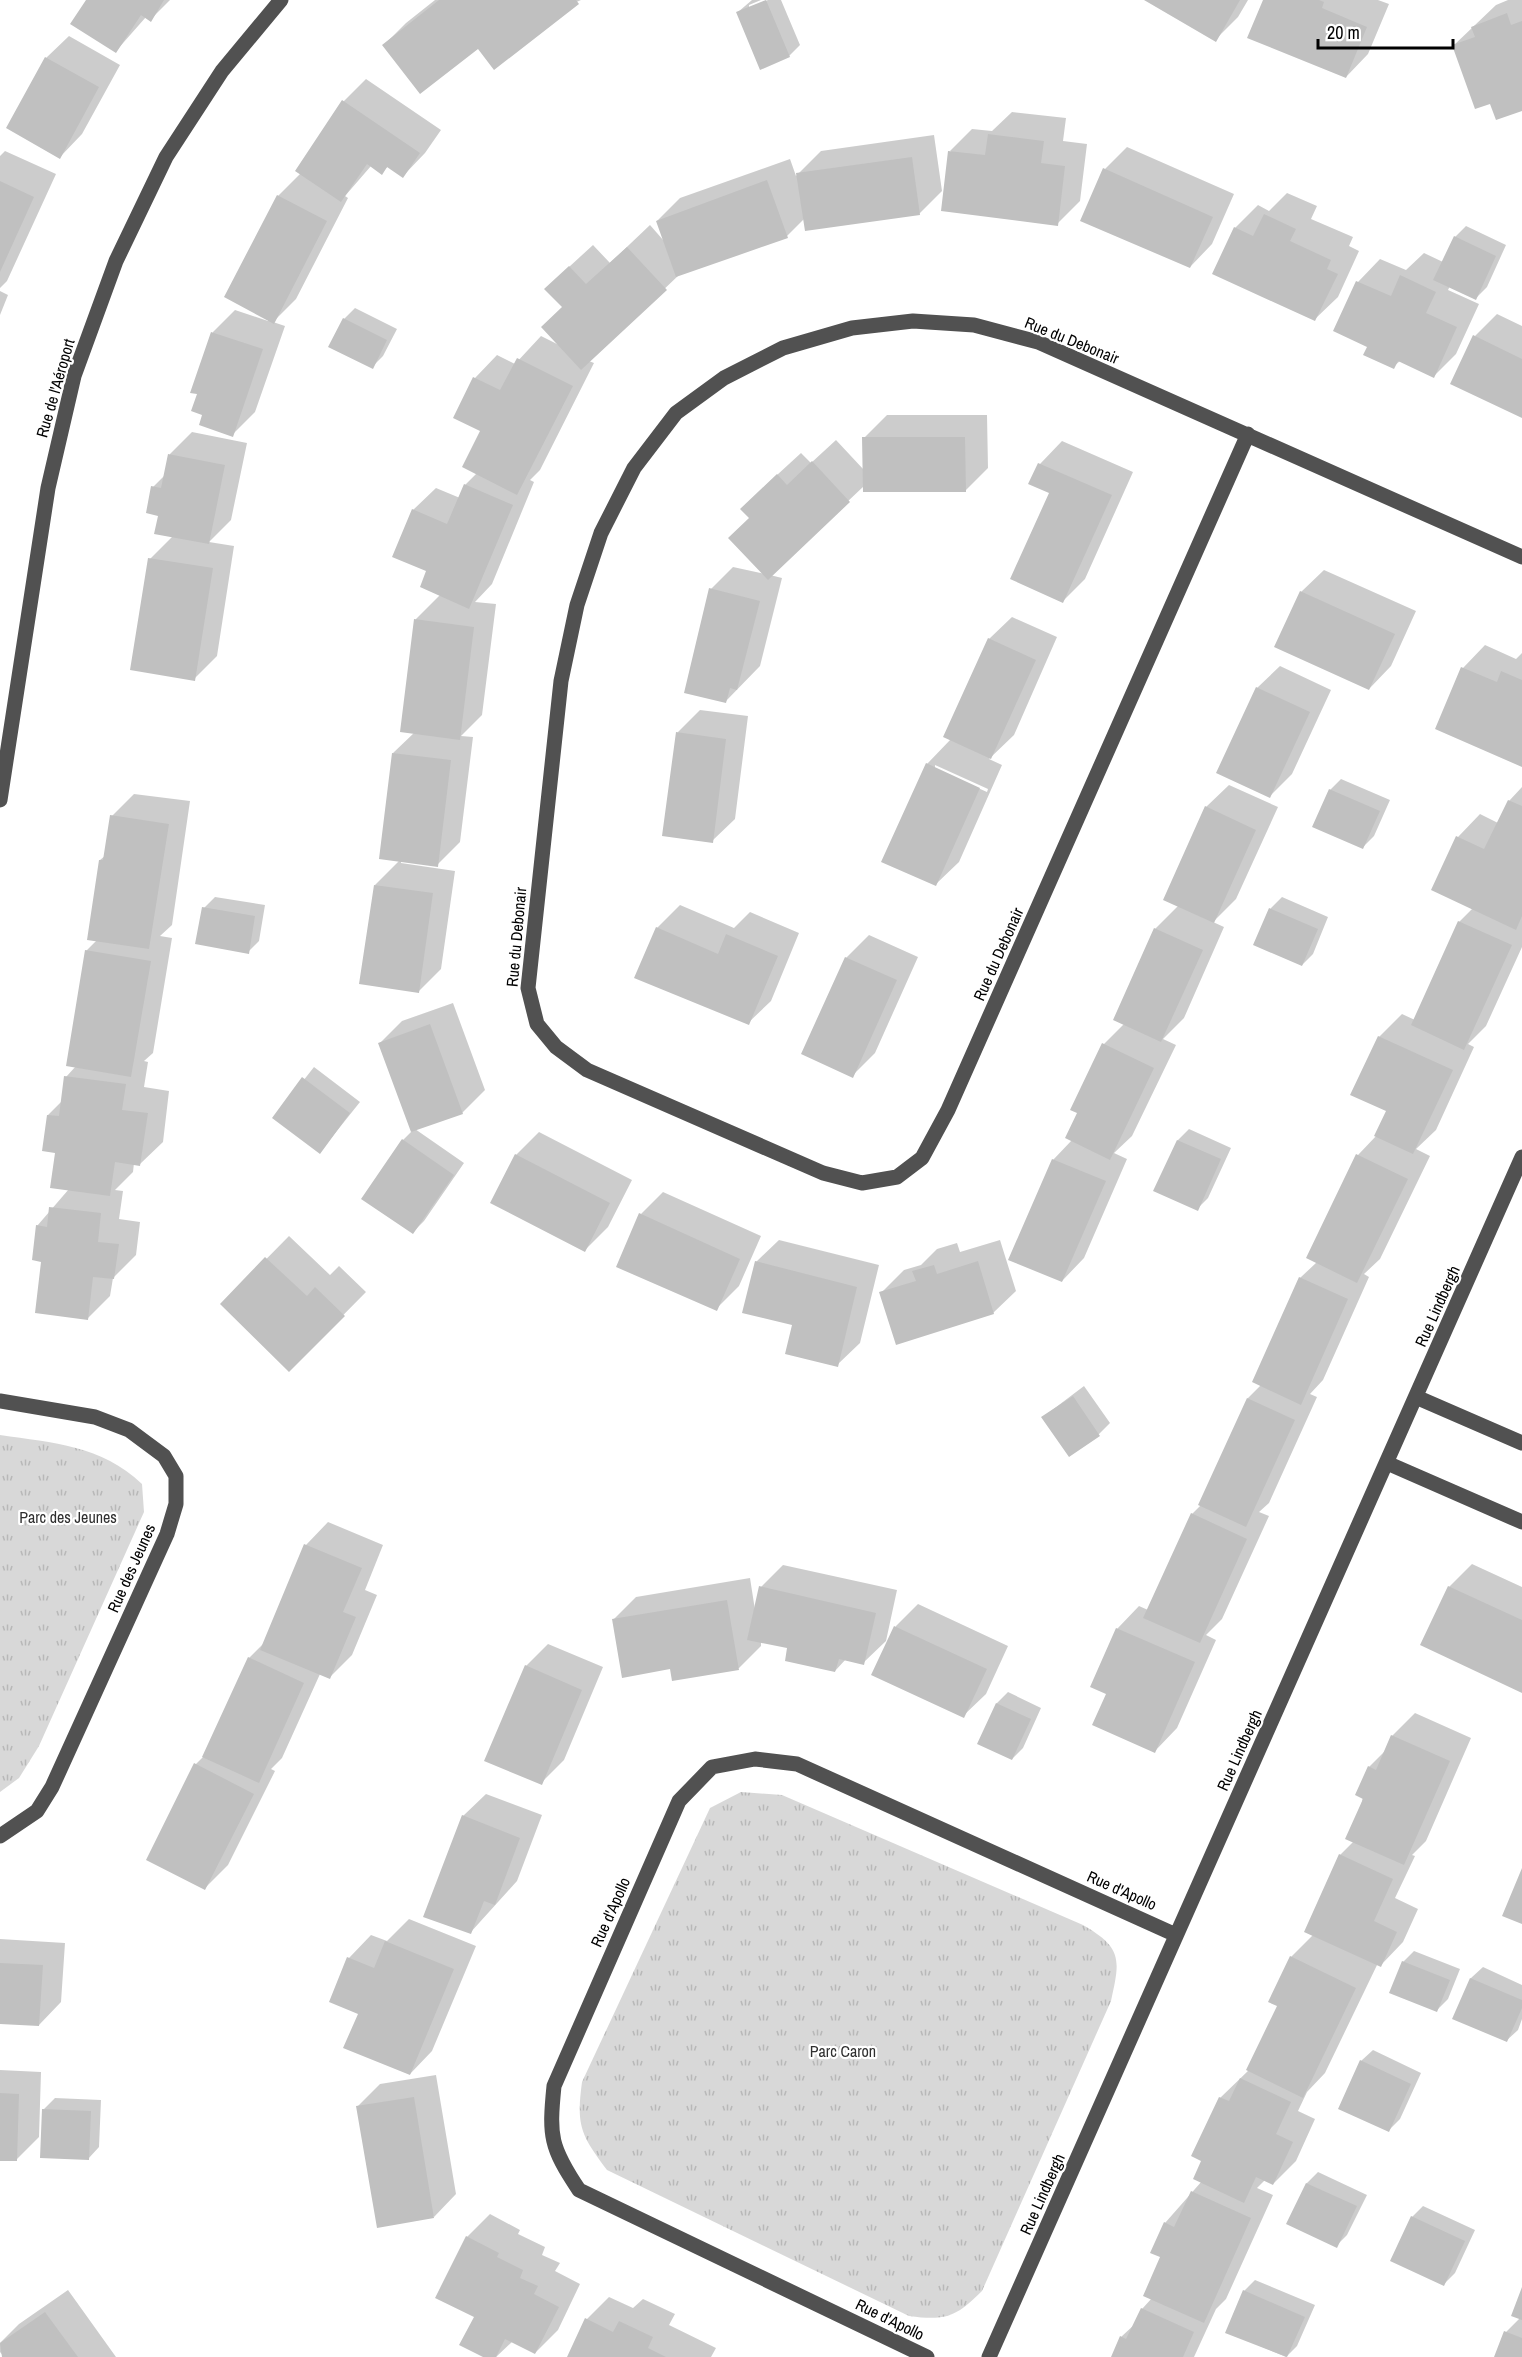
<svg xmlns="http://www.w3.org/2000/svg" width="1522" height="2357" font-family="'Archivo Narrow',sans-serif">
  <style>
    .grass { fill: url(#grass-tufts) }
    .shadow { fill: #0003; fill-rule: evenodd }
    .building { fill: #c0c0c0 }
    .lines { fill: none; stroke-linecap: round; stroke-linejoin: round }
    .minor { stroke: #515151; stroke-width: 15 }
    .labels { text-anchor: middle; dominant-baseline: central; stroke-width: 4.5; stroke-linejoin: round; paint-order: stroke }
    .street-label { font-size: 16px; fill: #000; stroke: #fff }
    .park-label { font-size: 16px; fill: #2f2f2f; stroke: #fff }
  </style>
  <defs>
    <pattern id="grass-tufts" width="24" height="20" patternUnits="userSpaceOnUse" patternTransform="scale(1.5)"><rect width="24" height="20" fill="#d8d8d8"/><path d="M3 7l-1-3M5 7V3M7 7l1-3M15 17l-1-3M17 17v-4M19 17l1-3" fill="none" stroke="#b8b8b8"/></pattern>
  </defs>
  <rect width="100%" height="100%" fill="#fff"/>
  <path class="grass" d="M0 1435C54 1443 101 1445 142 1484L144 1512 39 1746 19 1778 0 1792Z
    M741 1792 782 1795 1083 1925C1123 1948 1120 1960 1111 2001L982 2291C956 2317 946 2321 909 2316L607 2170C581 2135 576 2126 582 2082L710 1808Z"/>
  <path class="shadow" d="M88 0H170L150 20 146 17 116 51Z
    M435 0H581L478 46 384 45 406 23Z
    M752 0H761L749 5V8L768 0H781L800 45 789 56 738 12Z
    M1147 0H1248L1238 17 1215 40Z
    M1264 0H1378L1389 4 1368 54 1346 77Z
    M1508 0H1522V109L1491 102 1453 46 1496 5Z
    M69 36 120 65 82 134 60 157 46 58Z
    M366 79 441 130 425 153 403 176 388 166 382 173 371 166 345 196 348 198 296 299 273 322 285 326 255 412 232 435 204 414 199 393 192 392 213 332 235 310 268 321 278 196 301 173 344 101Z
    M1012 112 1066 118 1063 141 1087 144 1080 201 1057 224 950 151 972 129 992 131Z
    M934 135 942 191 919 214 804 219 787 236 680 274 589 361 594 363 540 470 530 480 534 482 492 584 475 602 496 604 482 715 461 736 473 737 460 842 437 865 401 860V863L455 871 441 969 418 992 375 885 400 860 393 753 415 732 416 619 440 595 428 571 413 510 436 488 460 498 465 485 477 473 482 431 475 378 497 355 515 364 541 336 559 345 569 267 593 245 610 263 650 225 664 241 657 221 680 198 790 159 796 176 821 151Z
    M1127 147 1234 194 1212 244 1190 267 1105 169Z
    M5 151 56 174 7 281 0 288V156Z
    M1287 193 1317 206 1311 219 1353 237 1349 246 1359 251 1338 297 1315 319 1235 228 1258 205 1269 211Z
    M1466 226 1506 245 1487 287 1476 298 1450 286 1448 290 1479 304 1456 354 1434 376 1400 361 1393 367 1369 346 1335 330 1358 282 1380 259 1406 270 1424 253 1443 262 1455 237Z
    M0 291 8 295 0 315Z
    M355 308 397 329 383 356 372 367 344 319Z
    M1497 314 1522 326V416L1475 336Z
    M887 415H987L988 468 965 491 864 486 770 575 782 578 760 666 726 701 711 589 733 567 765 574 751 517 765 486 801 453 811 463 836 440 864 470V438Z
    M192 432 247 443 231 520 209 542 234 546 217 656 194 679 150 559 173 536 160 514 153 487 166 474 170 454Z
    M1062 441 1133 472 1085 579 1063 601 1051 492 1030 484 1040 464Z
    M1324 570 1416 611 1391 666 1369 689 1301 592Z
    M1012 617 1057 637 1014 735 989 759 1002 765 959 862 936 884 927 764 951 739 989 639ZM935 765 988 789 987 792 935 769Z
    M1485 645 1516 659 1522 653V766L1437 729 1463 668Z
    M1280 666 1331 690 1292 774 1270 796 1257 688Z
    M700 710 748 716 735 819 712 841 678 732Z
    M1341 779 1390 800 1374 836 1363 847 1330 790Z
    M1229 785 1278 807 1236 899 1213 922 1224 927 1184 1018 1163 1039 1176 1045 1132 1136 1114 1153 1127 1159 1084 1258 1062 1281 1053 1160 1072 1140 1079 1113 1072 1109 1104 1044 1124 1024 1155 929 1179 905 1206 807Z
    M1522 787V947L1486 1026 1468 1044 1474 1047 1436 1130 1416 1149 1430 1156 1380 1259 1364 1274 1369 1277 1323 1380 1310 1394 1317 1397 1269 1503 1259 1512 1269 1516 1222 1619 1206 1635 1216 1640 1177 1728 1155 1751 1108 1694 1117 1629 1139 1606 1148 1610 1192 1514 1201 1505 1248 1398 1261 1385 1300 1278 1317 1262 1308 1258 1358 1155 1377 1135 1388 1110 1379 1037 1402 1014 1415 1020 1459 922 1473 908 1458 837 1480 814 1498 823 1509 801Z
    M134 794 190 801 172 925 160 936 172 938 153 1053 144 1061 148 1062 144 1087 169 1091 163 1142 140 1164 134 1163 133 1172 115 1190 123 1191 119 1219 140 1222 136 1255 113 1278 110 1296 88 1318 43 1260 37 1226 69 1189 56 1152 48 1115 62 1101 66 1077 76 1066 86 951 97 940 100 860 106 855 112 816Z
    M215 897 265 905 259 941 248 952 204 908Z
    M1282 897 1328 917 1313 954 1302 965 1255 945 1271 908Z
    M680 905 734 928 750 912 799 933 771 1001 748 1023 657 928Z
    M869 935 918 957 875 1053 852 1076 803 1053 846 958Z
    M453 1003 485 1090 462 1113 415 1129 464 1163 424 1221 413 1232 403 1140 412 1131 380 1043 402 1021Z
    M314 1067 360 1102 320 1152 274 1118Z
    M1189 1129 1231 1148 1208 1198 1197 1209 1155 1191 1178 1140Z
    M539 1132 632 1180 608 1227 585 1250 516 1155Z
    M663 1192 761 1236 739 1286 716 1309 641 1214Z
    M289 1236 330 1275 339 1266 366 1292 289 1370 222 1304Z
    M779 1240 879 1265 860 1343 837 1365 794 1324 756 1262Z
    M1000 1240 1016 1291 993 1313 881 1293 904 1270 921 1265 937 1249 957 1243 960 1252Z
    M1084 1386 1110 1423 1099 1434 1069 1455 1043 1417Z
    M328 1522 383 1545 365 1590 377 1595 352 1655 329 1678 320 1674 282 1758 271 1769 275 1771 228 1865 205 1888 196 1764 204 1756 249 1658 265 1642 306 1545Z
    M1472 1564 1522 1587V1691L1422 1645 1449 1587Z
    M783 1565 897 1590 886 1641 863 1663 846 1659 835 1671 789 1647 761 1641V1646L739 1668 674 1680 671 1667 613 1620 636 1597 750 1578 755 1610 761 1587Z
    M918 1604 1008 1646 986 1694 963 1716 873 1674 896 1626Z
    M548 1644 603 1667 564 1760 541 1783 526 1666Z
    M1008 1692 1041 1708 1023 1748 1012 1759 979 1743 997 1703Z
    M1415 1713 1471 1738 1426 1841 1412 1855 1415 1856 1395 1898 1418 1909 1403 1942 1381 1965 1378 1963 1325 2073 1307 2092 1298 2111 1315 2119 1296 2161 1273 2184 1265 2180 1257 2188 1273 2195 1226 2299 1216 2309 1194 2357H1112L1121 2337 1135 2324 1142 2309 1152 2298 1162 2257 1165 2223 1202 2181 1203 2160 1220 2098 1249 2070 1279 2005 1291 1957 1314 1934 1340 1855 1354 1841 1369 1767 1386 1750 1392 1736Z
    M486 1794 542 1815 517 1881 470 1933 463 1816Z
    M409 1919 476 1946 432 2051 410 2074 359 2013 349 1958 371 1935 387 1941Z
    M0 1939 65 1943 61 2002 39 2025 0 2023Z
    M1414 1951 1460 1969 1448 1999 1437 2010 1403 1962Z
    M1483 1967 1522 1985V2019L1518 2030 1506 2041 1454 2018 1471 1978Z
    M1373 2050 1421 2073 1400 2119 1389 2130 1361 2061Z
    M0 2070 41 2072 39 2137 16 2160 0 2159Z
    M436 2075 456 2194 434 2217 357 2107 380 2084Z
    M55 2098 101 2100 99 2147 88 2159 44 2109Z
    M1318 2172 1367 2195 1347 2235 1336 2246 1288 2224 1307 2183Z
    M1423 2206 1475 2230 1455 2273 1444 2284 1412 2217Z
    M490 2214 520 2230 518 2234 545 2247 542 2255 560 2263 555 2271 580 2284 558 2330 535 2353 513 2341 496 2357H486L476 2317 467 2237Z
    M1255 2280 1315 2305 1297 2346 1286 2357 1227 2332 1244 2291Z
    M68 2290 116 2357H4L0 2352V2343L19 2324Z
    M1522 2291V2357H1496L1506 2332 1520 2318Z
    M609 2297 633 2308 643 2299 675 2314 669 2325 716 2348 711 2357H568L587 2319Z"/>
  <path class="building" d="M86 0H164L151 22 141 15 116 53 70 24Z
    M439 0H576L579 4 494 70 478 49 420 94 382 45Z
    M766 0 790 57 760 70 736 12Z
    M1144 0H1240L1216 42Z
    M1263 0H1319L1324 2 1322 8 1367 27 1346 78 1247 38Z
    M1507 13 1511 25 1522 21V111L1496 120 1490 104 1475 109 1452 45 1475 37 1471 27Z
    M45 57 99 87 60 159 6 128Z
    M342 100 420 153 403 178 387 167 382 175 367 164 341 202 295 171Z
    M988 134 1044 141 1041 163 1065 166 1058 226 941 211 948 151 985 155Z
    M912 157 920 215 805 231 796 173Z
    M1103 168 1213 217 1190 268 1080 221Z
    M767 180 788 238 676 277 656 221Z
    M0 181 34 197 0 272Z
    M277 195 327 221 274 324 224 297Z
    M1264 214 1296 229 1290 241 1331 260 1327 269 1338 274 1315 321 1212 274 1234 227 1253 236Z
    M1454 236 1496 256 1476 300 1433 280Z
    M627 247 667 290 581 370 541 327 562 307 544 289 569 266 586 284Z
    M1400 275 1436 292 1426 313 1457 327 1434 378 1398 361 1394 369 1363 355 1367 347 1333 331 1356 281 1391 296Z
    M343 318 387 340 373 369 328 347Z
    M211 332 263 349 233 437 199 425 202 415 191 411 197 394 190 393Z
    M1473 335 1522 359V418L1450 384Z
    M517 358 573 386 517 495 462 467 480 431 453 418 473 377 500 390Z
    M862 437H965L966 492H863Z
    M168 454 225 465 209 544 154 534 158 516 146 513 151 486 161 488Z
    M812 461 850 502 768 580 728 538 749 518 740 509 777 474 787 485Z
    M1038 463 1112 495 1063 603 1010 579 1049 493 1028 484Z
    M464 484 513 505 469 609 420 587 426 571 392 557 412 509 447 524Z
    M148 558 213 568 195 681 130 670Z
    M709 588 760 601 737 690 730 688 726 703 684 693Z
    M1300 591 1395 634 1369 690 1274 647Z
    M414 619 474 627 460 740 400 732Z
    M988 638 1036 660 991 759 943 737Z
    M1461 667 1497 682 1501 671 1522 680V767L1435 729Z
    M1256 687 1310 712 1270 798 1216 773Z
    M676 732 726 739 713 843 662 836Z
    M392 753 451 760 438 867 379 859Z
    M926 763 980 788 936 886 881 862Z
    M1329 789 1380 811 1363 849 1312 827Z
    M1508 800 1522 806V916L1516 930 1431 890 1456 836 1484 849Z
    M1205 806 1256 830 1214 923 1163 900Z
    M110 815 169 824 149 949 87 940 99 860H103Z
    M374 885 433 893 419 993 359 984Z
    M202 907 255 916 249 954 195 944Z
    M1269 908 1318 929 1302 966 1253 945Z
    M1458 921 1512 945 1464 1050 1411 1025Z
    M656 927 718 954 726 934 778 956 749 1025 634 978Z
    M1154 928 1203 950 1161 1042 1113 1020Z
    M85 950 151 961 131 1077 66 1066Z
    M845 957 897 980 853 1078 801 1054Z
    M430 1024 463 1114 411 1132 378 1043Z
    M1378 1036 1453 1070 1413 1154 1374 1136 1386 1111 1350 1095Z
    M1102 1043 1154 1068 1110 1160 1065 1138 1077 1113 1070 1110Z
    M64 1076 126 1084 122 1110 148 1113 140 1166 115 1162 110 1196 50 1188 55 1153 42 1151 47 1115 59 1116Z
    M302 1077 350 1113 320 1154 272 1118Z
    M402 1139 454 1175 413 1234 361 1199Z
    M1177 1140 1221 1159 1198 1211 1153 1191Z
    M515 1154 610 1203 585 1252 490 1203Z
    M1356 1154 1408 1179 1357 1283 1306 1258Z
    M1052 1159 1106 1181 1062 1282 1008 1260Z
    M49 1207 101 1213 98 1242 119 1244 114 1279 93 1277 88 1320 35 1313 41 1262 32 1260 36 1225 47 1227Z
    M639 1213 740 1259 717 1311 616 1267Z
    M265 1257 307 1296 315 1287 345 1316 289 1372 220 1304Z
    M755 1261 857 1287 838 1367 785 1354 792 1325 742 1313Z
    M978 1261 994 1314 896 1345 879 1292 916 1281 912 1271 934 1265 937 1274Z
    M1299 1277 1348 1299 1301 1405 1252 1382Z
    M1073 1396 1100 1436 1069 1457 1041 1417Z
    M1247 1398 1295 1420 1246 1527 1198 1505Z
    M1191 1513 1247 1539 1200 1643 1143 1618Z
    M304 1544 362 1568 343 1612 356 1617 330 1679 260 1650Z
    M759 1586 876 1613 864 1665 839 1659 835 1672 785 1661 787 1648 747 1640Z
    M1448 1586 1522 1620V1693L1420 1645Z
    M727 1600 739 1670 672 1681 670 1669 622 1678 612 1619Z
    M894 1626 987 1669 964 1718 871 1675Z
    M1116 1628 1195 1662 1155 1753 1092 1725 1106 1694 1090 1687Z
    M248 1657 304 1683 259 1783 202 1757Z
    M525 1665 582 1690 542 1785 484 1761Z
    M996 1703 1031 1719 1012 1760 977 1744Z
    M1391 1735 1450 1761 1404 1865 1345 1839 1363 1799 1355 1795 1368 1766 1376 1770Z
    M194 1763 254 1794 205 1890 146 1860Z
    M462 1815 520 1838 495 1905 484 1901 471 1934 423 1917Z
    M1339 1854 1393 1879 1374 1921 1397 1932 1381 1967 1304 1932Z
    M1522 1868V1924L1502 1916Z
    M385 1941 454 1969 410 2075 343 2048 358 2014 329 2002 347 1957 374 1968Z
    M1290 1956 1356 1988 1303 2098 1246 2070 1277 2006 1268 2002Z
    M1402 1961 1450 1980 1437 2012 1389 1993Z
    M0 1963 43 1965 39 2026 0 2024Z
    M1470 1978 1522 2000V2008L1507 2042 1452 2019Z
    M1360 2060 1411 2084 1389 2132 1338 2109Z
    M1240 2078 1291 2102 1276 2134 1293 2142 1273 2185 1256 2177 1244 2203 1193 2179 1201 2161 1191 2156 1219 2097 1229 2101Z
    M0 2093 19 2094 17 2161H0Z
    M414 2097 434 2218 377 2228 356 2106Z
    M42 2109 91 2111 89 2160 40 2158Z
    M1306 2183 1357 2206 1337 2248 1286 2224Z
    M1191 2191 1251 2218 1204 2323 1143 2296 1160 2257 1150 2253 1164 2222 1174 2227Z
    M1411 2216 1465 2241 1444 2286 1390 2261Z
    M466 2236 499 2253 497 2257 523 2270 520 2278 538 2286 534 2294 559 2307 535 2354 505 2339 496 2357H483L459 2345 474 2317 435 2298Z
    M1522 2287V2320L1511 2316Z
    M1243 2290 1305 2317 1287 2357 1225 2333Z
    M1141 2308 1194 2332 1183 2357H1111L1120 2336 1126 2339Z
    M45 2312 78 2357H2L0 2343Z
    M585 2318 613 2332 619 2321 653 2337 648 2348 666 2357H567Z
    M1504 2331 1522 2338V2357H1494Z"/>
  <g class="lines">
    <path class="minor" d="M1248 434 948 1110 922 1158 897 1177 862 1183 823 1173 587 1070 556 1047 537 1024 528 988 561 681 577 605 601 533 634 468 676 413 724 378 783 348 852 328 913 321 974 325 1038 342 1522 557
      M0 800 48 488 74 376 116 261 166 157 222 71 281 0
      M1416 1397 1522 1443
      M0 1401 95 1417 129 1430 164 1456 176 1476V1504L167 1534 52 1787 37 1811 0 1836
      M1387 1463 1522 1522
      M927 2357 579 2190C550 2147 549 2136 554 2086L679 1801 712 1767 755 1759 797 1764 1176 1935
      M989 2357 1522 1157"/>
  </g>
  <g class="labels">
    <g class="street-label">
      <text transform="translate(1072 340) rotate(22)">Rue du Debonair</text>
      <text transform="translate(55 388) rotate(-74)">Rue de l'Aéroport</text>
      <text transform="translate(516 937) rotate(-85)">Rue du Debonair</text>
      <text transform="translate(998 954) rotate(-66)">Rue du Debonair</text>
      <text transform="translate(1437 1306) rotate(-66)">Rue Lindbergh</text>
      <text transform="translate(131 1568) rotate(-66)">Rue des Jeunes</text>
      <text transform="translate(1239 1750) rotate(-66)">Rue Lindbergh</text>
      <text transform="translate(1122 1890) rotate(24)">Rue d'Apollo</text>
      <text transform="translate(610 1912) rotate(-66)">Rue d'Apollo</text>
      <text transform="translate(1042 2194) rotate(-66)">Rue Lindbergh</text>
      <text transform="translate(890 2319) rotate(26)">Rue d'Apollo</text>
    </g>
    <g class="park-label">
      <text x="68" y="1517">Parc des Jeunes</text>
      <text x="843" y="2051">Parc Caron</text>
    </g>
  </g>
  <path d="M1318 39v9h135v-9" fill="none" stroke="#000000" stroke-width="3"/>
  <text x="1327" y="39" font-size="18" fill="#000000" stroke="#ffffff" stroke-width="4.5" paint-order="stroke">20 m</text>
</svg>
